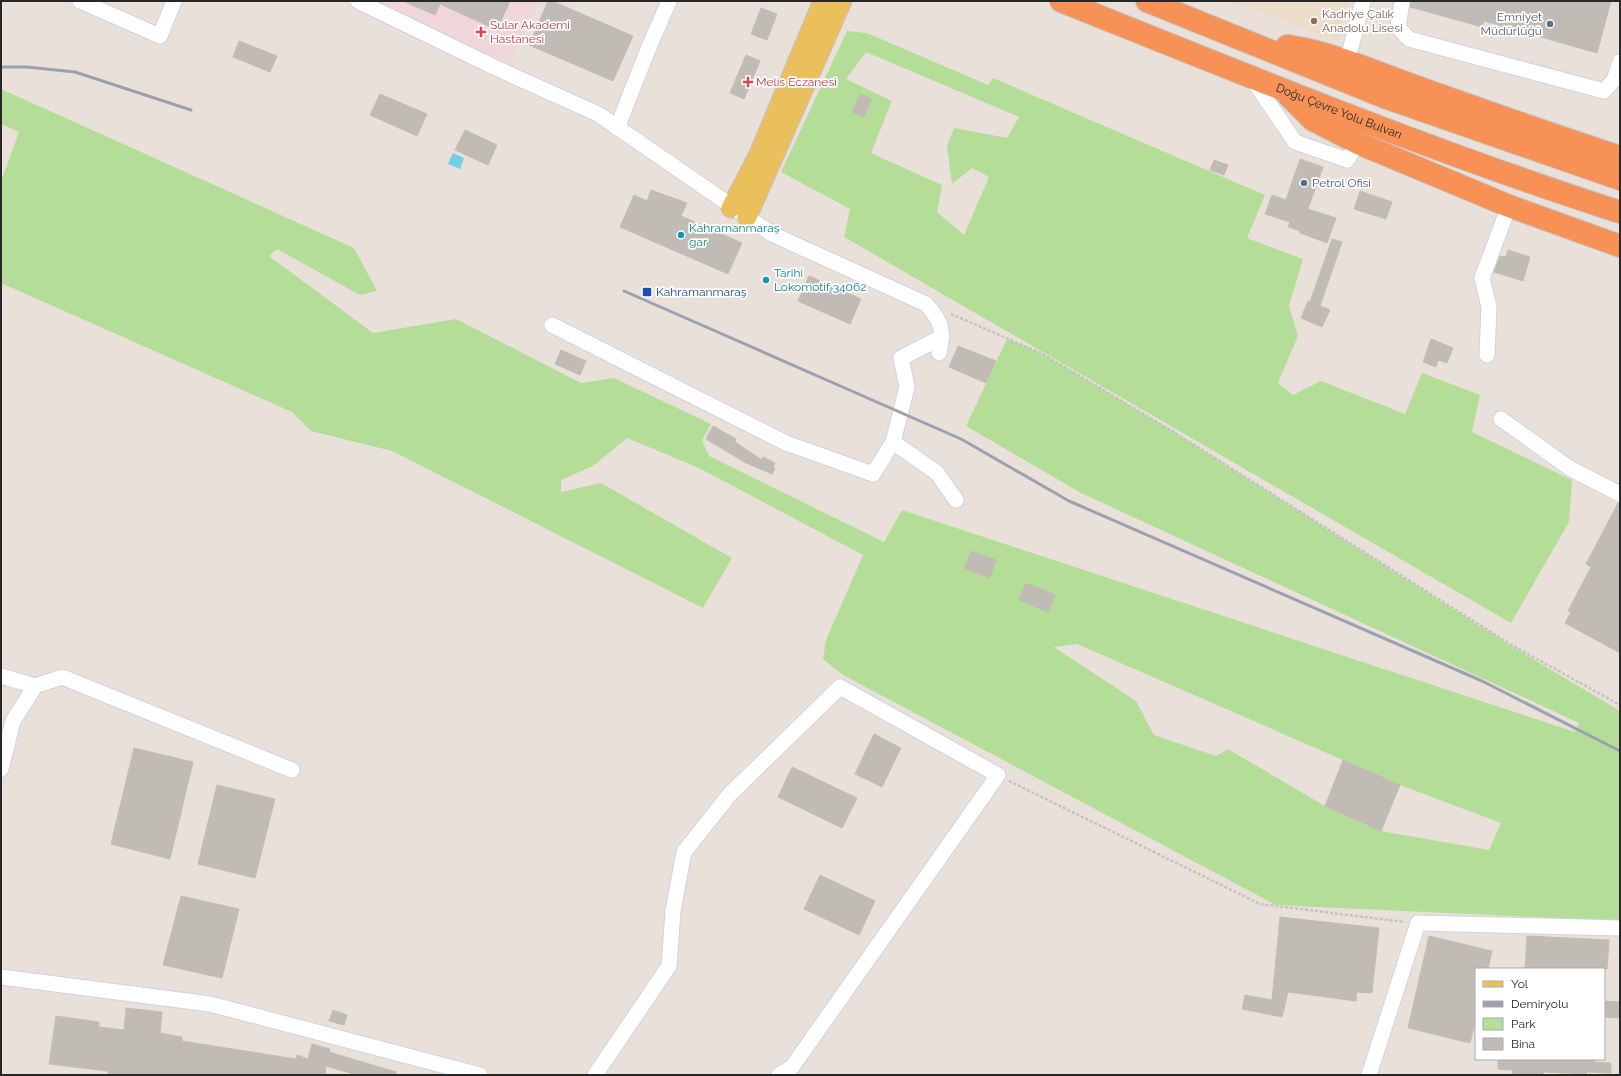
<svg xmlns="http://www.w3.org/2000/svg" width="1621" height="1076" font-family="Raleway,sans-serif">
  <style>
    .education { fill: #ebddc8 }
    .medical { fill: #f0d6d9 }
    .green { fill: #b4de97; fill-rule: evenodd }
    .water { fill: #6fd0e8 }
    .building { fill: #c1bbb6; stroke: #c4bdb3 }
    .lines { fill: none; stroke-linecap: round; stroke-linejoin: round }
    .minor-casing { stroke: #ced3e0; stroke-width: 17 }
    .major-casing { stroke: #c3c3c3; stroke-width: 21 }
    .highway-casing { stroke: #c3c3c3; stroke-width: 24 }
    .path { stroke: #c3c3c3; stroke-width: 2.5; stroke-dasharray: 3 2; stroke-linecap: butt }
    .minor { stroke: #fff; stroke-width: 15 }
    .major { stroke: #eac05d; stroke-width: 19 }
    .highway { stroke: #f79156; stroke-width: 22 }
    .rail { stroke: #9ca1b1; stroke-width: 3 }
    .education-dot { fill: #8d6e63; stroke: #fff; stroke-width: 1.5 }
    .service-dot { fill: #5c6f8a; stroke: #fff; stroke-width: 1.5 }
    .health-dot { fill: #e0444e; stroke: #fff; stroke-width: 1.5 }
    .culture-dot { fill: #0f9aa8; stroke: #fff; stroke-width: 1.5 }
    .transit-dot { fill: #1a4fb4; stroke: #fff; stroke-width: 1.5 }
    .labels { text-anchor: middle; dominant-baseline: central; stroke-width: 3.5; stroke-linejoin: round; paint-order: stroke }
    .education-label { font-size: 12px; fill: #785e54; stroke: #fff; text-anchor: start }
    .service-label { font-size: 12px; fill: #4e5e75; stroke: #fff; text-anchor: end }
    .health-label { font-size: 12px; fill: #be3a42; stroke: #fff; text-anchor: start }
    .street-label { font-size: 12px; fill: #272727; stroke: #fff }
    .culture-label { font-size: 12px; fill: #0d838f; stroke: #fff; text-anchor: start }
    .transit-label { font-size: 12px; fill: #164399; stroke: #fff; text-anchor: start }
  </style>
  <rect width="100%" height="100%" fill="#e9e1d9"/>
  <path class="education" d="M1233 1H1349L1337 41Z"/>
  <path class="medical" d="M369 1H540L509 63Z"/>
  <path class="green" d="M847 31 867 33 988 85 993 78 1265 195 1247 238 1303 259 1289 306 1298 336 1278 383 1293 395 1321 381 1405 414 1422 373 1480 395 1472 432 1572 480 1569 522 1511 623 844 237 850 209 781 172ZM866 52 1019 117 1007 138 954 128 947 146 952 184 972 168 989 177 964 235 937 212 942 185 871 153 892 101 846 79Z
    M1 89 354 248 377 291 360 295 277 249 269 256 373 333 456 319 581 383 614 378 711 424 702 440 709 456 884 542 902 510 1575 732 1579 723 1081 493 966 426 1007 339 1043 354 1174 432 1510 645 1620 711V921L1276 905 843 675 823 659 826 640 863 555 699 468 627 438 593 466 561 480V492L601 483 732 558 703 608 392 451 311 431 292 412 1 283V182L19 132 1 124ZM1077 644 1400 785 1501 823 1489 850 1381 831 1325 806 1228 749 1216 756 1154 735 1136 701 1054 647Z"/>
  <path class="water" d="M453 153 464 158 460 169 448 164Z"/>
  <path class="building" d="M403 1H510L497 30 440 4 435 15Z
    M548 1H552L633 36 613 81 529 45Z
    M1411 1H1611L1597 53 1484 21 1482 27 1410 7Z
    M761 8 777 14 767 40 751 34Z
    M239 41 277 56 270 72 233 57Z
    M746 55 760 61 744 99 730 93Z
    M380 94 427 114 417 136 370 115Z
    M860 94 872 99 864 117 852 112Z
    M465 130 497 145 488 165 455 150Z
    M1300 159 1323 167 1308 209 1336 218 1327 243 1300 233V231L1288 227 1290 222 1265 214 1272 195 1286 200Z
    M1214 160 1228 165 1224 175 1210 170Z
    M651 190 687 203 681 216 742 243 728 274 620 227 634 195 647 201Z
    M1360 191 1392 202 1386 219 1354 209Z
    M1332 239 1342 242 1320 306 1330 310 1322 327 1301 318 1308 301 1310 302Z
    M1508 250 1530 257 1523 281 1494 272 1500 256 1506 257Z
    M809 276 861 299 850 324 798 301Z
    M1431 339 1453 348 1447 363 1438 360 1436 367 1423 362Z
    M958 346 996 361 986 383 949 367Z
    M561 350 586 361 580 375 555 364Z
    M713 426 736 439 735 442 762 460 763 457 775 463 773 467 775 468 772 474 746 463 706 439Z
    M1618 503H1620V653L1565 623 1571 612 1568 611 1591 567 1586 564Z
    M971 551 996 560 990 578 964 568Z
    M1026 583 1056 595 1048 612 1018 600Z
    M874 734 901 748 882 787 855 774Z
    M134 748 193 762 170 859 111 844Z
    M1343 760 1400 785 1381 831 1325 806Z
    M792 767 857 798 842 828 778 797Z
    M217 785 275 799 255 878 198 864Z
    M820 875 875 901 859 935 804 909Z
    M181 896 239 909 222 978 163 965Z
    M1280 917 1379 928 1372 993 1357 992 1356 1001 1288 992 1282 1017 1242 1009 1245 995 1272 1000Z
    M1429 936 1492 951 1488 969H1476V1019L1470 1043 1408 1028Z
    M1527 936 1609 940 1607 969H1525Z
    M1604 1001 1620 1002V1018L1604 1017Z
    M126 1008 162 1012 160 1033 182 1037V1041L296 1059 297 1055 308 1059 312 1044 330 1049 329 1052 396 1072V1075H357L326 1066 325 1075H108V1071L49 1064 56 1016 99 1022V1027L124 1030Z
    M333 1010 347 1015 344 1025 329 1021Z
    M1498 1059H1594V1062L1611 1063V1073L1587 1072 1586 1074 1543 1072V1075H1512L1513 1070 1498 1069Z"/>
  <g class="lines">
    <defs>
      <path id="minor" d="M80 1 160 36 174 1
        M358 1 496 68 598 114 772 234 926 304C942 322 944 329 939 353
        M1402 1 1398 27 1409 39 1604 91 1614 80 1620 62
        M1347 62 1363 1
        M1251 77 1295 142 1347 160 1358 143
        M617 128 647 52 669 1
        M552 325 786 443 873 474 893 442
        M942 337 901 358 907 387 893 442 937 473 956 500
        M1487 355 1489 307 1482 278 1509 206
        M1501 419 1571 469 1620 494
        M1 676 35 686
        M1 769 13 721 35 686 62 677 292 770
        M1 977 210 1004 480 1075
        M595 1075 669 966 673 911 684 852 730 794 840 687 998 775 792 1067 779 1075
        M1369 1075 1418 923 1620 928"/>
      <path id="major" d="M731 208 759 154 823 1
        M747 217 842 1"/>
      <g id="highway">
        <path id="s1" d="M1061 1C1246 75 1430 151 1620 212"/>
        <path d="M1147 1 1387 98 1620 179"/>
        <path d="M1287 46C1329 52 1370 70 1409 84 1479 109 1549 134 1620 157"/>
        <path d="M1289 96 1313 120 1358 143 1509 206 1620 246"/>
      </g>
    </defs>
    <use href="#minor" class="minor-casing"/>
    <use href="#major" class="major-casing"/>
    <use href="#highway" class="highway-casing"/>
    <path class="path" d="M951 314 1043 354 1174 432 1510 644 1620 705
      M1009 781 1260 904 1405 922"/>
    <use href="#minor" class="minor"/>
    <use href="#major" class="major"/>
    <use href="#highway" class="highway"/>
    <path class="rail" d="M1 67H27L75 72 191 110
      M624 291 961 439 1069 501 1482 681 1620 751"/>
  </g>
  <circle class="education-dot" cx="1314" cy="21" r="4"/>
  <g class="service-dot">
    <circle cx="1550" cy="24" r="4"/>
    <circle cx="1304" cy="183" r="4"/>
  </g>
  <g class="health-dot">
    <path d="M479 26h4v4h4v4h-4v4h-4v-4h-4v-4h4z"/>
    <path d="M746 76h4v4h4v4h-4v4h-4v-4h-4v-4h4z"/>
  </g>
  <g class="culture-dot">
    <circle cx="681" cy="235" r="4"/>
    <circle cx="766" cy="280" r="4"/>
  </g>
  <rect class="transit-dot" x="642" y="287" width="10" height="10" rx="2"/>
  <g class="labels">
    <g class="education-label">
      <text x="1322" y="14">Kadriye Çalık<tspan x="1322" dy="14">Anadolu Lisesi</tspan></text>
    </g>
    <g class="service-label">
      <text x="1542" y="17">Emniyet<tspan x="1542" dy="14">Müdürlüğü</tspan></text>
      <text x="1312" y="183" text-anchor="start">Petrol Ofisi</text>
    </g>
    <g class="health-label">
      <text x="490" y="25">Sular Akademi<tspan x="490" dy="14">Hastanesi</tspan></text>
      <text x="756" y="82">Melis Eczanesi</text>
    </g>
    <g class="street-label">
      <text stroke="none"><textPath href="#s1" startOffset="299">Doğu Çevre Yolu Bulvarı</textPath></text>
    </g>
    <g class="culture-label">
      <text x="689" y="228">Kahramanmaraş<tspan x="689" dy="14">gar</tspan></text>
      <text x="774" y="273">Tarihi<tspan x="774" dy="14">Lokomotif 34062</tspan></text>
    </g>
    <g class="transit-label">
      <text x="656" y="292">Kahramanmaraş</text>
    </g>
  </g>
  <rect width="1621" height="1076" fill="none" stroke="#272727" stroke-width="4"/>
  <rect x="1475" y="968" width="130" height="92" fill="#ffffff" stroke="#a9a9a9"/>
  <rect x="1483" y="981" width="20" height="6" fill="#eac05d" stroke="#a9a9a9"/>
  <text x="1511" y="988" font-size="12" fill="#272727">Yol</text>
  <rect x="1483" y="1001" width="20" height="6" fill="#9ca1b1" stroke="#a9a9a9"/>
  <text x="1511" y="1008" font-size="12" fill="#272727">Demiryolu</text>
  <rect x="1483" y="1018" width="20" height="12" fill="#b4de97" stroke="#a9a9a9"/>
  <text x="1511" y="1028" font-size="12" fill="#272727">Park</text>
  <rect x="1483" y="1038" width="20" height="12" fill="#c1bbb6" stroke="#a9a9a9"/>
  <text x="1511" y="1048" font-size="12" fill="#272727">Bina</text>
</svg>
